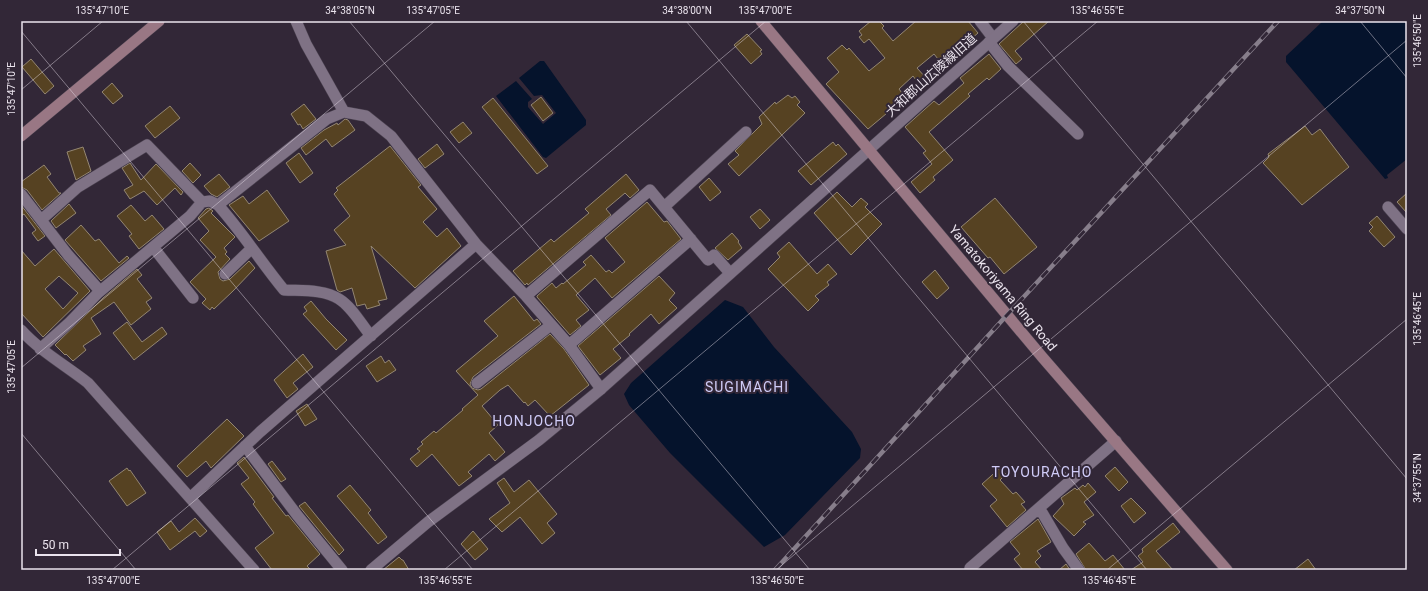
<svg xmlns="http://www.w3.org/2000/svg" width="1428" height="591" font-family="Roboto,'Noto Sans JP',sans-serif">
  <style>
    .water { fill: #05132c }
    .building { fill: #564222; stroke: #938672; fill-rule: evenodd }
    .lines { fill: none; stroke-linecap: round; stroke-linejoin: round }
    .minor-casing { stroke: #4b4250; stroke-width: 12 }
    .tertiary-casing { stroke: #4b4250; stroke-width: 12 }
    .secondary-casing { stroke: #4b4250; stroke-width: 12 }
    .minor { stroke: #7f7285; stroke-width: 11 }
    .tertiary { stroke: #7f7285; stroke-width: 11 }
    .secondary { stroke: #997784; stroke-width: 11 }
    .rail-casing { stroke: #877e8b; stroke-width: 4.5 }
    .rail { stroke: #322737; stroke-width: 3; stroke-dasharray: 9; stroke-linecap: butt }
    .ticks { fill: none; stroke: #eae3ed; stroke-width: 1; stroke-opacity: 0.45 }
    .labels { text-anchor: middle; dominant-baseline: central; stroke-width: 4; stroke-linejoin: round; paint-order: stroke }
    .street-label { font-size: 13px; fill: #eae3ed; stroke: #322737 }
    .neighbourhood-label { font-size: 14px; letter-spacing: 1px; fill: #d0ccf8; stroke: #322737 }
    .neatline { fill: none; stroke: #eae3ed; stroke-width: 1.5 }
    .ticks-label { font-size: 10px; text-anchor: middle; fill: #eae3ed }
  </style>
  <rect width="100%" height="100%" fill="#322737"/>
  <path class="water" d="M1323 21H1407V159L1387 175 1388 178 1385 179 1286 62V56Z
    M540 61H544L586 120V125L546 158 543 157 496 96 516 81 532 99 528 102V107L543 124 556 113 542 95 534 96 519 78Z
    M725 300 743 307 774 347 852 432 861 449 860 458 785 535 764 547 670 453 629 405 624 394 631 383Z"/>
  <path class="building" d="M871 21H879L884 26 882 28 893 41 916 21H968L978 33 942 64 934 54 917 68 926 78 919 84 913 76 899 89 902 93 897 101 899 103 868 129 826 84 839 72 827 58 842 45 847 50 849 48 869 71 885 58 869 39 864 43 859 37 862 35 859 31Z
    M1024 21H1049L1015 51 1022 59 1016 64 999 44Z
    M747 34 762 50 760 51 762 54 751 64 734 45Z
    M989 54 1001 69 989 80 987 78 968 94 970 96 929 132 953 160 933 177 935 180 920 193 911 182 932 164 923 153 926 151 905 127 934 101 939 105 964 83 960 78Z
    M31 59 54 86 45 94 22 67Z
    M112 83 123 96 113 104 102 92Z
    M788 95 792 98 795 96 800 102 797 105 805 113 739 176 728 164 739 155 735 151 762 124 759 117 775 102 776 104Z
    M541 97 553 113 543 121 531 105Z
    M493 98 548 166 537 174 482 107Z
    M304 104 316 119 303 129 300 124 298 125 291 114Z
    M170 106 180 118 155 138 145 126Z
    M345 119 348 120 355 130 332 147 326 139 306 155 301 148 324 130 337 123 338 125Z
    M463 122 472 133 459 143 450 132Z
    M1305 126 1312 135 1320 129 1349 167 1302 205 1263 163 1269 157 1268 154Z
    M833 142 836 146 838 144 847 154 811 185 798 171Z
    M437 144 444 154 425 168 418 159Z
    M390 146 421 185 418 187 437 209 423 222 437 237 447 228 461 246 415 288 371 246 387 299 378 301 380 305 367 309 365 304 357 306 352 288 340 292 337 290 326 251 346 245 334 230 350 216 334 194 338 190 336 188Z
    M83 147 91 171 76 180 67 152Z
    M299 153 313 173 300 183 286 163Z
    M130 163 141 180 156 164 183 192 181 195 175 188 157 205 144 191 130 199 124 190 133 185 122 168Z
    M190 163 201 175 193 183 182 171Z
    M44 165 51 174 47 177 59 193H61L42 210 27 190 21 187V182Z
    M219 174 230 187 217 197 211 194 204 186Z
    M626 174 639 190 630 198 625 193 606 209 611 215 528 285 527 283 525 285 513 271 551 239 554 242 589 213 585 209Z
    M709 178 721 192 710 201 699 187Z
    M267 190 289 221 259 241 229 205 243 196 249 204Z
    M837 192 852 207 861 198 868 204 865 207 882 224 851 255 814 213Z
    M1407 193V213L1397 202Z
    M995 198 1037 247 1004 274 990 257 988 258 961 227Z
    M647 202 664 222 667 221 681 239 612 298 595 278 576 295 589 310 576 320 581 326 570 335 537 297V296L552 283 556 288 562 283 563 284 586 265 583 262 591 255 606 272 609 270 612 273 625 262 605 238Z
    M69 204 76 213 56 228 51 221Z
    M21 205 45 236 38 241 32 233 36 230 24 214 21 216Z
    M131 205 145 221 152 215 164 229 139 249 129 236 132 234 117 216Z
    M209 208 213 211 211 213 235 237 224 248 227 252 225 254 230 259 218 272 220 279 223 281 230 279 249 261 255 268 233 291 214 309 212 307 210 310 202 303 206 299 190 282 216 257 200 240 209 231 198 218 206 209Z
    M760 209 770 220 760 229 750 217Z
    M1377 216 1395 237 1384 247 1369 231 1373 227 1369 223Z
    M81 225 95 241 99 239 119 263 127 256 129 258 101 281 65 240Z
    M732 233 739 241 738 242 742 248 728 260 715 248Z
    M789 242 817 274 828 264 837 274 827 282 829 285 815 296 819 300 808 311 768 269 780 257 777 253Z
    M54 249 90 291 43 337 21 313V250L35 266ZM59 276 78 293 63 309 45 289Z
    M137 269 142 275 137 279 152 298 146 302 151 309 131 325 114 302 91 318 101 334 83 346 86 350 73 361 66 354 65 355 55 345 103 298Z
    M935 270 949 288 937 299 922 282Z
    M659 276 675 293 669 300 677 308 659 324 651 314 629 334 630 335 613 349 621 358 600 375 578 346Z
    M514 296 534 321 537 319 541 324 473 377 470 384 472 388 478 390 481 389 550 334 564 349 589 385 550 416 535 400 528 406 525 402 524 403 508 385 500 390 482 406 498 425 489 433 505 452 495 461 489 454 468 472 472 476 459 486 432 454 417 467 410 459 420 451 417 449 423 444 421 442 434 431 436 433 463 410 462 409 478 395 456 371 498 336 484 321Z
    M311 301 326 319 347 340 336 350 303 314 307 311 304 307Z
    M127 322 142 342 162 327 167 334 134 360 113 333Z
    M303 354 313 367 293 383 298 389 287 398 274 380Z
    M381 356 385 363 389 360 396 370 377 382 366 366Z
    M307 404 317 419 305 426 296 411Z
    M227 419 244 436 211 468 206 461 187 477 177 466Z
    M244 457 274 497 272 498 286 516 288 515 320 554 307 566 311 570H272L255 548 274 533 253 504 255 502 241 484 249 478 237 463Z
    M272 461 286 479 281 482 268 464Z
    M1115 467 1128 482 1119 491 1105 476Z
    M127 468 129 471 130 470 146 493 127 506 109 481Z
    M1000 468 1006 474 1000 480 1013 494 1016 492 1025 502 1021 504 1026 510 1007 527 990 506 997 500 982 484Z
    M504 478 514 492 529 480 557 514 547 523 555 533 542 544 520 517 502 532 489 519 510 503 497 483Z
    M1088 483 1096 492 1084 502 1094 515 1083 522 1086 524 1074 536 1053 516 1064 504 1061 498 1075 488 1077 490 1083 485 1085 487Z
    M350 485 371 510 368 513 387 537 378 544 337 496Z
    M1131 498 1146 513 1134 523 1121 506Z
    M305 502 344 550 339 555 299 506Z
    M195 518 207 531 200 537 195 531 170 550 157 532 171 521 179 532Z
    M1038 519 1051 542 1037 551 1041 556 1035 562 1042 570H1023L1014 559 1020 554 1010 542Z
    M1173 523 1180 532 1156 551 1173 570H1131L1143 562 1138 556 1143 552 1142 549Z
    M473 531 488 549 475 560 461 544Z
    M1089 543 1105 561 1113 555 1125 570H1086L1076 554Z
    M399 557 402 560H403L409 570H383Z
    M1308 559 1316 570H1294Z
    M1066 564 1070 570H1059Z"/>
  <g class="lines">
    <defs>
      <path id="minor" d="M296 21 306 44 344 112
        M980 21 993 38
        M989 42 1008 66 1078 134
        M21 194 41 220 78 187 147 145 202 202
        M218 205C242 232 261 262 284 290 301 291 324 289 339 299 352 307 361 324 371 336
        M664 207 746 132
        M1388 207 1407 229
        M41 220 68 255 100 291
        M153 247 193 298
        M225 274 252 248
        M526 296 650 190 708 260 714 255 730 273
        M21 330C40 351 65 365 88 383L254 570
        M569 345 691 239
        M40 349 70 322 98 293 190 216 202 202 210 201 218 205 327 119 344 112 366 116 391 136 476 244 526 296 569 345 601 389
        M477 383 551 325
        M245 446 297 515 342 570
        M190 498 260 432 476 244
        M1040 509 1063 548 1079 570
        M970 568 1116 441"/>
      <path id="tertiary" d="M371 570 428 522 539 440 601 389 1013 21"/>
      <path id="secondary" d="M761 21 1043 358 1227 570
        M21 136 159 21"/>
    </defs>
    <use href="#minor" class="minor-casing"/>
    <use href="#tertiary" class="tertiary-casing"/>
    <use href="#secondary" class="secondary-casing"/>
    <use href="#minor" class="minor"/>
    <use href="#tertiary" class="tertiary"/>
    <use href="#secondary" class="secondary"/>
    <defs>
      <path id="rail" d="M775 570 1007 315 1278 21"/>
    </defs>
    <use href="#rail" class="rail-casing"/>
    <use href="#rail" class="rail"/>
  </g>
  <path class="ticks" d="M349 21 810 570M686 21 1147 570M1023 21 1407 479M1360 21 1407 78M21 31 473 570M21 90 103 21M21 368 435 21M21 433 136 570M112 570 766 21M444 570 1098 21M776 570 1407 40M1107 570 1407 319"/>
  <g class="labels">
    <g class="street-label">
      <text transform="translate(931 75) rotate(-42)">大和郡山広陵線旧道</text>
      <text transform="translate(1003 288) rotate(50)">Yamatokoriyama Ring Road</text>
    </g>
    <g class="neighbourhood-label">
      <text x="747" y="387">SUGIMACHI</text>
      <text x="534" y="421">HONJOCHO</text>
      <text x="1042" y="472">TOYOURACHO</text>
    </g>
  </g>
  <rect width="1428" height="591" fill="none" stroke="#322737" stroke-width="44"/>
  <path d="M36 549v6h84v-6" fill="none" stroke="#eae3ed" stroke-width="2"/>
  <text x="42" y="549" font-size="12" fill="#eae3ed" stroke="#322737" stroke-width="3" paint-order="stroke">50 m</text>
  <rect x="22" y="22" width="1384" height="547" class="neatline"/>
  <g class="ticks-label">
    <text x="102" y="14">135°47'10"E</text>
    <text x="350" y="14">34°38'05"N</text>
    <text x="433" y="14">135°47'05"E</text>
    <text x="687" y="14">34°38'00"N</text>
    <text x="765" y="14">135°47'00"E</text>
    <text x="1097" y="14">135°46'55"E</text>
    <text x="1360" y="14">34°37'50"N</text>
    <text transform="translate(1417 41) rotate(-90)" y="4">135°46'50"E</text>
    <text transform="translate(11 89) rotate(-90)" y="4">135°47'10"E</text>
    <text transform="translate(1417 319) rotate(-90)" y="4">135°46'45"E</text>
    <text transform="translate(11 367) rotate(-90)" y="4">135°47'05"E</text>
    <text transform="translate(1417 478) rotate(-90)" y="4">34°37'55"N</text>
    <text x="113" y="584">135°47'00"E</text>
    <text x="445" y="584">135°46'55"E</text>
    <text x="777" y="584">135°46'50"E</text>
    <text x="1109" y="584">135°46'45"E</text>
  </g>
</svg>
